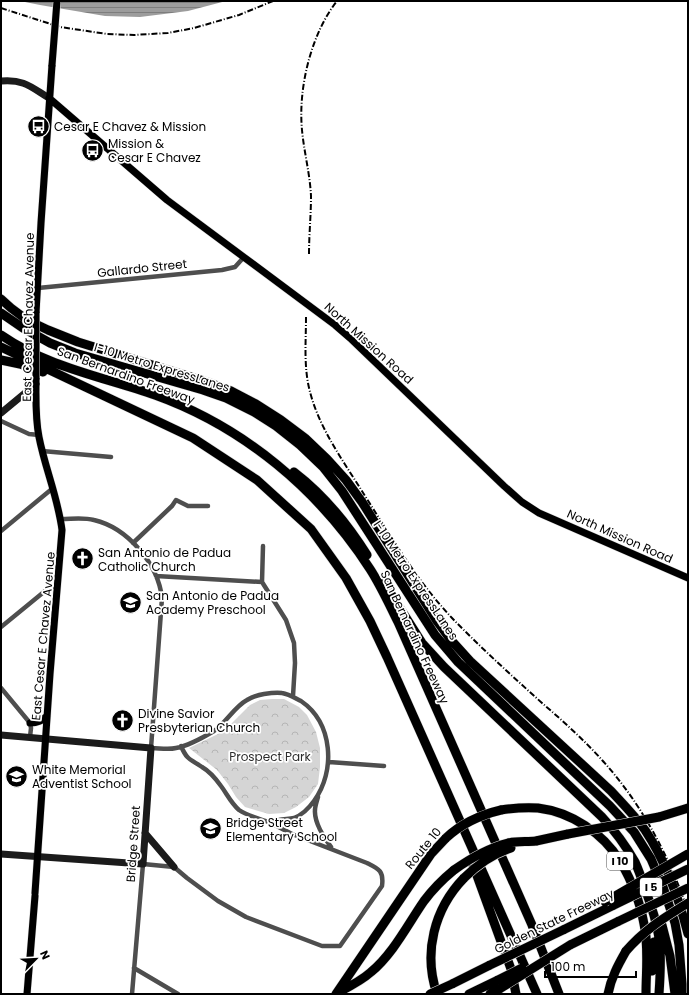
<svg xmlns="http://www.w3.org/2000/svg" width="689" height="995" font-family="Poppins,sans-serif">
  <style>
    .park { fill: url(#park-crowns) }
    .water { fill: url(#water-rules) }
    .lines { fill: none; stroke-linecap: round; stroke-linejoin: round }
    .primary-casing { stroke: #dbdbdb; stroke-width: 8 }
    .highway-casing { stroke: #dbdbdb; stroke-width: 10 }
    .street { stroke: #4e4e4e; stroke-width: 4.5 }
    .secondary { stroke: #1b1b1b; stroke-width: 7 }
    .primary { stroke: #000; stroke-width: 7 }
    .highway { stroke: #000; stroke-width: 9 }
    .rail { stroke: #000; stroke-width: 2; stroke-dasharray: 6 2 1 2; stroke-linecap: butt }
    .primary-bridge-casing { stroke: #dbdbdb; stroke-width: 8; stroke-linecap: butt }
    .highway-bridge-casing { stroke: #dbdbdb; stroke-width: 10; stroke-linecap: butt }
    .primary-bridge { stroke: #000; stroke-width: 7 }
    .highway-bridge { stroke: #000; stroke-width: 9 }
    .labels { text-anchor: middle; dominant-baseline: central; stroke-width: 3.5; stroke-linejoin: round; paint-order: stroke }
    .shield { fill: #fff; stroke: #4c4c4c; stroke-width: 1 }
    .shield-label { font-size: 11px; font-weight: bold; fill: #000 }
    .poi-label { font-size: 12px; fill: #000; stroke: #fff; text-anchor: start }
    .street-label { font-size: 12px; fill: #000; stroke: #fff }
    .park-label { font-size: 12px; fill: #2c2c2c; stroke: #fff }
  </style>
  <defs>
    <pattern id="park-crowns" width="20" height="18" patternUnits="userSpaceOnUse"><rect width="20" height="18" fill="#d5d5d5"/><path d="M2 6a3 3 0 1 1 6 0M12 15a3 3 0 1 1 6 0" fill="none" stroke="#b5b5b5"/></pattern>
    <pattern id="water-rules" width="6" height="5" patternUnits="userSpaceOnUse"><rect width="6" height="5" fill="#9c9c9c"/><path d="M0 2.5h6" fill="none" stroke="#7d7d7d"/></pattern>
  </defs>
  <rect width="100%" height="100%" fill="#fff"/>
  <path class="park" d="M272 699H284L299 707 307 715 316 732 320 748V767L318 784 309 797 296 807 284 813 269 814 245 807 236 797 228 784 217 770 189 748 218 734 230 725 250 705 260 700Z"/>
  <path class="water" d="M20 1H226L188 11 140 17 105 16 40 5Z"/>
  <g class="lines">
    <defs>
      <path id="primary" d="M49 98 167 200 335 325 350 338 504 486 522 502 539 513 688 578
        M36 313 41 223 52 65
        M30 723C38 723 41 721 47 716
        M35 893 50 674 62 530C58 498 45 468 39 437 35 417 36 397 36 378
        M27 994 35 896"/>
      <path id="highway" d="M1 299 11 308 27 320 48 330 78 342 207 382 231 391 256 404 281 420 305 438 327 459 346 480 362 502 437 621 451 640 470 661 611 791C623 804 635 816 645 830 665 860 679 899 688 934
        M1 313 23 328 50 343 75 353 203 390 226 398 254 412 276 426 300 445 323 467 342 491 435 635 458 662 610 806 634 832 651 859 663 887 675 923 679 945 682 984V994
        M1 335C47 367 104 377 155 395 244 427 319 490 370 569 381 586 389 604 398 622L532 925 559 994
        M1 347 193 438 257 480 311 529 346 578 370 621 387 657 537 994
        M1 360 20 364 43 372
        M294 472C324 495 347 523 367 555
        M384 583 422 643 444 667 602 817C615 831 626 846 635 862 641 875 645 889 650 903 655 917 659 932 660 948 661 963 660 979 659 994
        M501 810C514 808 525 807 538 808 571 812 603 833 620 861 626 871 631 881 635 892 639 902 642 913 644 924 649 947 646 971 646 994
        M659 817 688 808
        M536 841 568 834
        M472 862 511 969 516 994
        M662 925 670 956 675 994
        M563 930 614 905
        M570 945 619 921
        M652 971 654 942
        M452 984 490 965
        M337 993C349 987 361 981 371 972 393 954 408 924 424 901 433 889 443 879 454 870
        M336 994 431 854 446 838
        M437 994C423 953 434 909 464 878
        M469 994 498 980
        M490 994 501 988
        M608 994C611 978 618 965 626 951"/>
    </defs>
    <use href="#primary" class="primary-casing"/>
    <use href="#highway" class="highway-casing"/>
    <path class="street" d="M38 288 222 270 235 267 244 257
      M1 421 29 434 39 435
      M42 451 111 457
      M61 519C72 519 83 517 94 520 128 528 158 564 162 598L151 748C159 748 168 750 176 748 187 746 204 737 214 731 226 723 234 707 247 700 252 697 258 695 264 694 270 693 276 692 282 693 289 694 295 698 301 701 333 723 336 771 314 801 309 808 302 815 294 818 289 819 283 819 279 820 276 821 273 822 270 822 263 821 245 814 239 810 231 803 227 794 221 786 216 779 209 771 202 767 190 759 187 760 181 746
      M1 531 53 488
      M133 543 172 506 176 500 188 506H208
      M263 546 262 582 286 620 294 643 295 663 293 696
      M156 576 262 582
      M1 627 45 591 57 588
      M1 688 30 723 31 728 30 737
      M329 762 384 766
      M318 797C317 801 315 806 315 810 314 822 324 838 331 847
      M134 968 178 994
      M132 994 143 864 174 867 187 878 218 901 246 917 322 946H340L382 886C384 871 379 869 367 863L292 834 269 822"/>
    <path class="secondary" d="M1 81C24 79 31 87 49 98
      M1 413 36 384
      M1 735 151 748 143 864 1 854
      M145 833 174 867"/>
    <use href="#primary" class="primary"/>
    <use href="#highway" class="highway"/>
    <path class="rail" d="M1 8 60 27 107 34 134 35 168 33 194 28 239 15 273 1
      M309 254C309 235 311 215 311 196 310 174 304 152 302 130 298 88 311 34 337 1
      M306 317C306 339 304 361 308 383 316 425 343 460 365 496 392 538 417 581 452 618 480 647 511 675 542 703 563 721 584 740 602 760 642 804 669 856 688 911"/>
    <defs>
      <path id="primary-bridge" d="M52 65 57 1
        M36 378V313"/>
      <path id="highway-bridge" d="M568 834 659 817
        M446 838C462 823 480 815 501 810
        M454 870C471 858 488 848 508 843 517 841 527 842 536 841
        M464 878C478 864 493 854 511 848
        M605 902 688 854
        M614 905 688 869
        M619 921 688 888
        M626 951C645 929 664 918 688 903
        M490 965 563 930
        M498 980 522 968
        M501 988 570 945
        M430 994 452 984"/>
    </defs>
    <use href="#primary-bridge" class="primary-bridge-casing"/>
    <use href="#highway-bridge" class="highway-bridge-casing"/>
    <use href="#primary-bridge" class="primary-bridge"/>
    <use href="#highway-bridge" class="highway-bridge"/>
  </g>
  <defs>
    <symbol id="bus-disc" viewBox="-11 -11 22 22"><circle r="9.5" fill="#000" stroke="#fff"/><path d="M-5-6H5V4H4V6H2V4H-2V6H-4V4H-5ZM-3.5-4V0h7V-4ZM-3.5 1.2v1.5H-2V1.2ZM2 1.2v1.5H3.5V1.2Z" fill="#fff"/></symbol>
    <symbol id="church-disc" viewBox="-11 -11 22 22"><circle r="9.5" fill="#000" stroke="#fff"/><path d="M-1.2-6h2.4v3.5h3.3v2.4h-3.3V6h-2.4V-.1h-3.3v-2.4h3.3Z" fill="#fff"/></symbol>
    <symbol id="school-disc" viewBox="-11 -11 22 22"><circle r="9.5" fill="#000" stroke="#fff"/><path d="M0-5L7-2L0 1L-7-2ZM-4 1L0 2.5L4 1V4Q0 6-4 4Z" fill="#fff"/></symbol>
  </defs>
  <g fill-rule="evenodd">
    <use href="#bus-disc" x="26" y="114" width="25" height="25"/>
    <use href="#bus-disc" x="80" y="138" width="25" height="25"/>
    <use href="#church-disc" x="70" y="546" width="25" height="25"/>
    <use href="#school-disc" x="118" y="590" width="25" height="25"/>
    <use href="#church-disc" x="110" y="708" width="25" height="25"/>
    <use href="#school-disc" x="4" y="764" width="25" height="25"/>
    <use href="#school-disc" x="198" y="816" width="25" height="25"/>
  </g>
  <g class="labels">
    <g class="shield">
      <rect x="607" y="852" width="26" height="18" rx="3"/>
      <rect x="640" y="878" width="22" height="18" rx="3"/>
    </g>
    <g class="shield-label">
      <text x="620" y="861">I 10</text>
      <text x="651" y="887">I 5</text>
    </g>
    <g class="poi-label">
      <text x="54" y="126">Cesar E Chavez &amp; Mission</text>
      <text x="108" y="143">Mission &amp;<tspan x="108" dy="14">Cesar E Chavez</tspan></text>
      <text x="98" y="552">San Antonio de Padua<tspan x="98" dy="14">Catholic Church</tspan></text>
      <text x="146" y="595">San Antonio de Padua<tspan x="146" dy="14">Academy Preschool</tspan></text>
      <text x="138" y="713">Divine Savior<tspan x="138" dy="14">Presbyterian Church</tspan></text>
      <text x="32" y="769">White Memorial<tspan x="32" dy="14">Adventist School</tspan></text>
      <text x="226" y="822">Bridge Street<tspan x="226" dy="14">Elementary School</tspan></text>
    </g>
    <g class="street-label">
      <text transform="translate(142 268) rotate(-6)">Gallardo Street</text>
      <text transform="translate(28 317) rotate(-89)">East Cesar E Chavez Avenue</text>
      <text transform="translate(369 343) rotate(42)">North Mission Road</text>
      <text transform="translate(162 367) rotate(17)">I-10 Metro ExpressLanes</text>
      <text transform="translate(126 375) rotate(20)">San Bernardino Freeway</text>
      <text transform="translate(620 536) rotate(24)">North Mission Road</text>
      <text transform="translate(416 580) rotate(56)">I-10 Metro ExpressLanes</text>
      <text transform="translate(43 636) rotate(-85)">East Cesar E Chavez Avenue</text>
      <text transform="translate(415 637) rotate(65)">San Bernardino Freeway</text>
      <text transform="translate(133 844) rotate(-86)">Bridge Street</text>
      <text transform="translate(423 848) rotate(-51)">Route 10</text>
      <text transform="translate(554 921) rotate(-26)">Golden State Freeway</text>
    </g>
    <g class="park-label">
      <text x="270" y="756">Prospect Park</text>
    </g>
  </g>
  <rect width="689" height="995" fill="none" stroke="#000000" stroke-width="4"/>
  <g transform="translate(36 959) rotate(66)" stroke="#ffffff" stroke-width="3" paint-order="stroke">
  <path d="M0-3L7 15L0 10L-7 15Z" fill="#000000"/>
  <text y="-6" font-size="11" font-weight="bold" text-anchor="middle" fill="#000000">N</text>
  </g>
  <path d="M545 971v6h91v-6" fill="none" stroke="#000000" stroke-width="2"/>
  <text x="551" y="971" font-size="12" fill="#000000" stroke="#ffffff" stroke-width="3" paint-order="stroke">100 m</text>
</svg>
